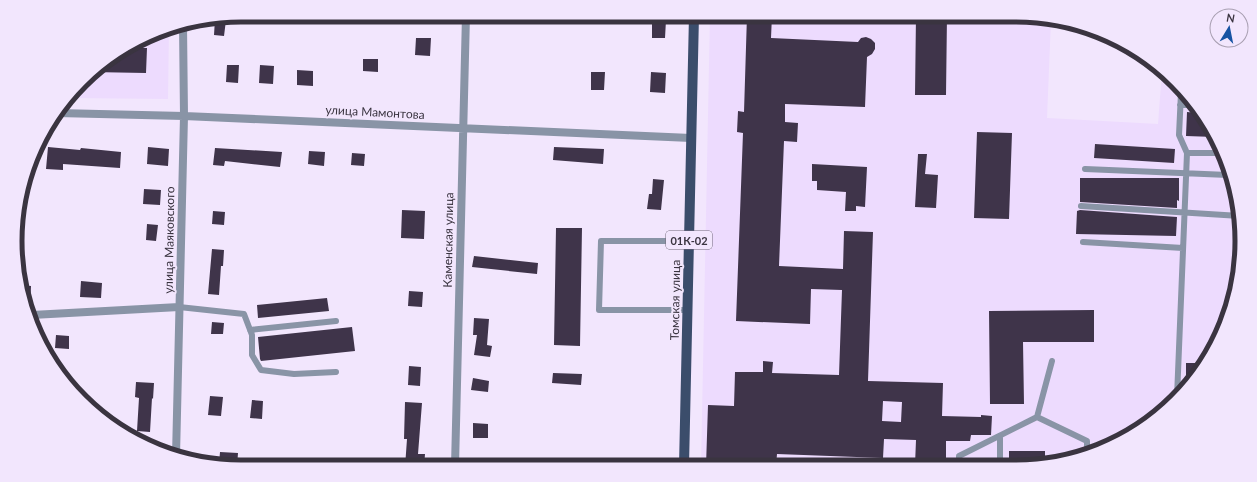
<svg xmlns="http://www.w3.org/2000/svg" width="1257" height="482" font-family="Lato,sans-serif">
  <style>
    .built { fill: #eddbfe }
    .building { fill: #3f344a; fill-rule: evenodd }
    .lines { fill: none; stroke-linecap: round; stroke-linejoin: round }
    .service { stroke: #8994a6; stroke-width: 6 }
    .minor { stroke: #8994a6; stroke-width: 8 }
    .primary { stroke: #3b4d6b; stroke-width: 10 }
    .labels { text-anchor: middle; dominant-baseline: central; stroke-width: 4; stroke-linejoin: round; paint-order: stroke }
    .shield { fill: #f2e6fd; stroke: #716979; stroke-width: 1 }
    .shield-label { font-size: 11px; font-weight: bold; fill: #3a3440 }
    .street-label { font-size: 12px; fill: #3a3440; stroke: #f2e6fd }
    .rim { fill: none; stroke: #3a3440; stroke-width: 5 }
  </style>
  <rect width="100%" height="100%" fill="#f2e6fd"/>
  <path class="built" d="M710 15H1016L1051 20 1047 118 1158 124 1162 71 1212 128 1240 212 1234 300 1212 354 1165 411 1116 444 1046 465 701 466Z
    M169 27 168 99 70 98 92 71Z"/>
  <path class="building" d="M747 15H772L771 38 858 42 861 38 866 37 871 39 875 43V49L872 54 867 57 865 107 785 104V122L798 123 797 142 784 141 779 266 843 269 844 231 873 232 868 381 943 383 942 416 981 417V415L992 416 991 435H971L970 441H946V465H915L916 440 884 439 883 458 777 454 776 466H706L708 405 734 406 735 372H763V361L773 362 772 373 839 375 842 290 811 289 810 324 736 321 743 133 737 132 738 111 744 112ZM883 401 902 402 901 422 882 421Z
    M916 15H947L946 95H915Z
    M215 19 226 20 224 36 214 35Z
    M652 20H666L665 38H652Z
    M416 38H431L430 56 415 55Z
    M132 48H147L146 73 91 72Z
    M363 59H378V72L363 71Z
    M227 65H239L238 83 226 82Z
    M260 65 274 66 273 84 259 83Z
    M297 70 313 71V86L297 85Z
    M591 72H605L604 90H591Z
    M651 72 666 73 665 93 650 92Z
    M1187 112 1198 113 1212 128 1215 137 1186 136Z
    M977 132 1012 133 1009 219 974 218Z
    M1095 144 1175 149 1174 163 1094 158Z
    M48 147 80 150 81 148 121 152 120 168 63 164V170L46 169Z
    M148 147 169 149 168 166 147 164Z
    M554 147 604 149 603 164 553 160Z
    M215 148 282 152 280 167 225 161 224 166 213 165Z
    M309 151 325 152 324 166 308 164Z
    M352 153 365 154 364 166 351 165Z
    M918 154H927L925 174 938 175 936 208 915 207Z
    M812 164 867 167 865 207 856 206V211H845L846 192 817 190V181H812Z
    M1080 178H1179V201L1177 200V208L1080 202Z
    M653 179 664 180 661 210 647 209 649 194H652Z
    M144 189 161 190 160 205 143 204Z
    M402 210 425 211 424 239 401 238Z
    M1080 210 1177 217 1176 236 1076 234 1077 211Z
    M213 211 225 212 224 225 212 224Z
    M147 224 158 225 156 241 146 240Z
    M556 228H582L580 346 554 345Z
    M212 249 224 250 223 266H221L219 295 208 294Z
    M474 256 538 263 537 274 472 267Z
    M81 281 102 283 101 298 80 297Z
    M19 285 31 286 30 310Z
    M409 291 423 292 422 307 408 306Z
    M327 298 329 311 258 318 257 305Z
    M1094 310V342H1023L1024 404H990L989 311Z
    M474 318 489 319 487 345 492 346 490 357 474 355 477 335H473Z
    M212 322 224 323 223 334H211Z
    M352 327 355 351 261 361 260 359 258 337Z
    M56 335 69 336V349L55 348Z
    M1186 363H1205L1186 385Z
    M409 366 421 367 420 386 408 385Z
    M553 373 582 374 581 385 552 383Z
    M473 378 489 381 488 392 471 390Z
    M136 382 154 383 153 399 152 398 150 432 137 431 139 398 135 397Z
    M210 396 223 397 221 416 208 415Z
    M252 400 263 401 262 419 250 418Z
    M405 402 422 403 418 454H425L424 467H405L407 439H404Z
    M473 423 488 424V438H473Z
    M1009 451H1045V465H1009Z
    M220 452 238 453 237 466 219 464Z"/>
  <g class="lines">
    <path class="service" d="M1180 105H1192
      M1187 153H1220
      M1085 169 1228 175
      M1081 206 1240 216
      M1083 242 1183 248
      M179 307 244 314 252 335V355L261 370 294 374 336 372
      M687 310H599L601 241H689
      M250 330 336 321
      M1177 397 1187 153 1179 135 1181 93
      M1037 417 1087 441V453
      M1000 436V465
      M959 465V456L1037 417 1052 361"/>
    <path class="minor" d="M57 113 184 116 691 138
      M32 315 179 307
      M176 456 184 116 183 25
      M455 466 466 15"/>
    <path class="primary" d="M684 466 694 15"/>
  </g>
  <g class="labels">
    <rect class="shield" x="666" y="231" width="46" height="18" rx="3"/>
    <g class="shield-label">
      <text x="689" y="240">01К-02</text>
    </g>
    <g class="street-label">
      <text transform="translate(375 112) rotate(3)">улица Мамонтова</text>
      <text transform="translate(169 240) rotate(-89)">улица Маяковского</text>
      <text transform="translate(448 240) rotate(-89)">Каменская улица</text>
      <text transform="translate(675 300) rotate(-89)">Томская улица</text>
    </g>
  </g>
  <path d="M0 0H1257V482H0ZM241 22H1016A219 219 0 0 1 1235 241V241A219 219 0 0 1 1016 460H241A219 219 0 0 1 22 241V241A219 219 0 0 1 241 22Z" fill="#f2e6fd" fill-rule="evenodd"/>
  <path class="rim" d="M241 22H1016A219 219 0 0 1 1235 241V241A219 219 0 0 1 1016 460H241A219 219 0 0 1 22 241V241A219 219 0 0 1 241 22Z"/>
  <g transform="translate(1229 28) rotate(10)"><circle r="19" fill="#f2e6fd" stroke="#a89fb1"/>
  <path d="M0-3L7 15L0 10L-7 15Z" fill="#1753a3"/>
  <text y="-6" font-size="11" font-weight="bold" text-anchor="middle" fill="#3a3440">N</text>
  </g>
</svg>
